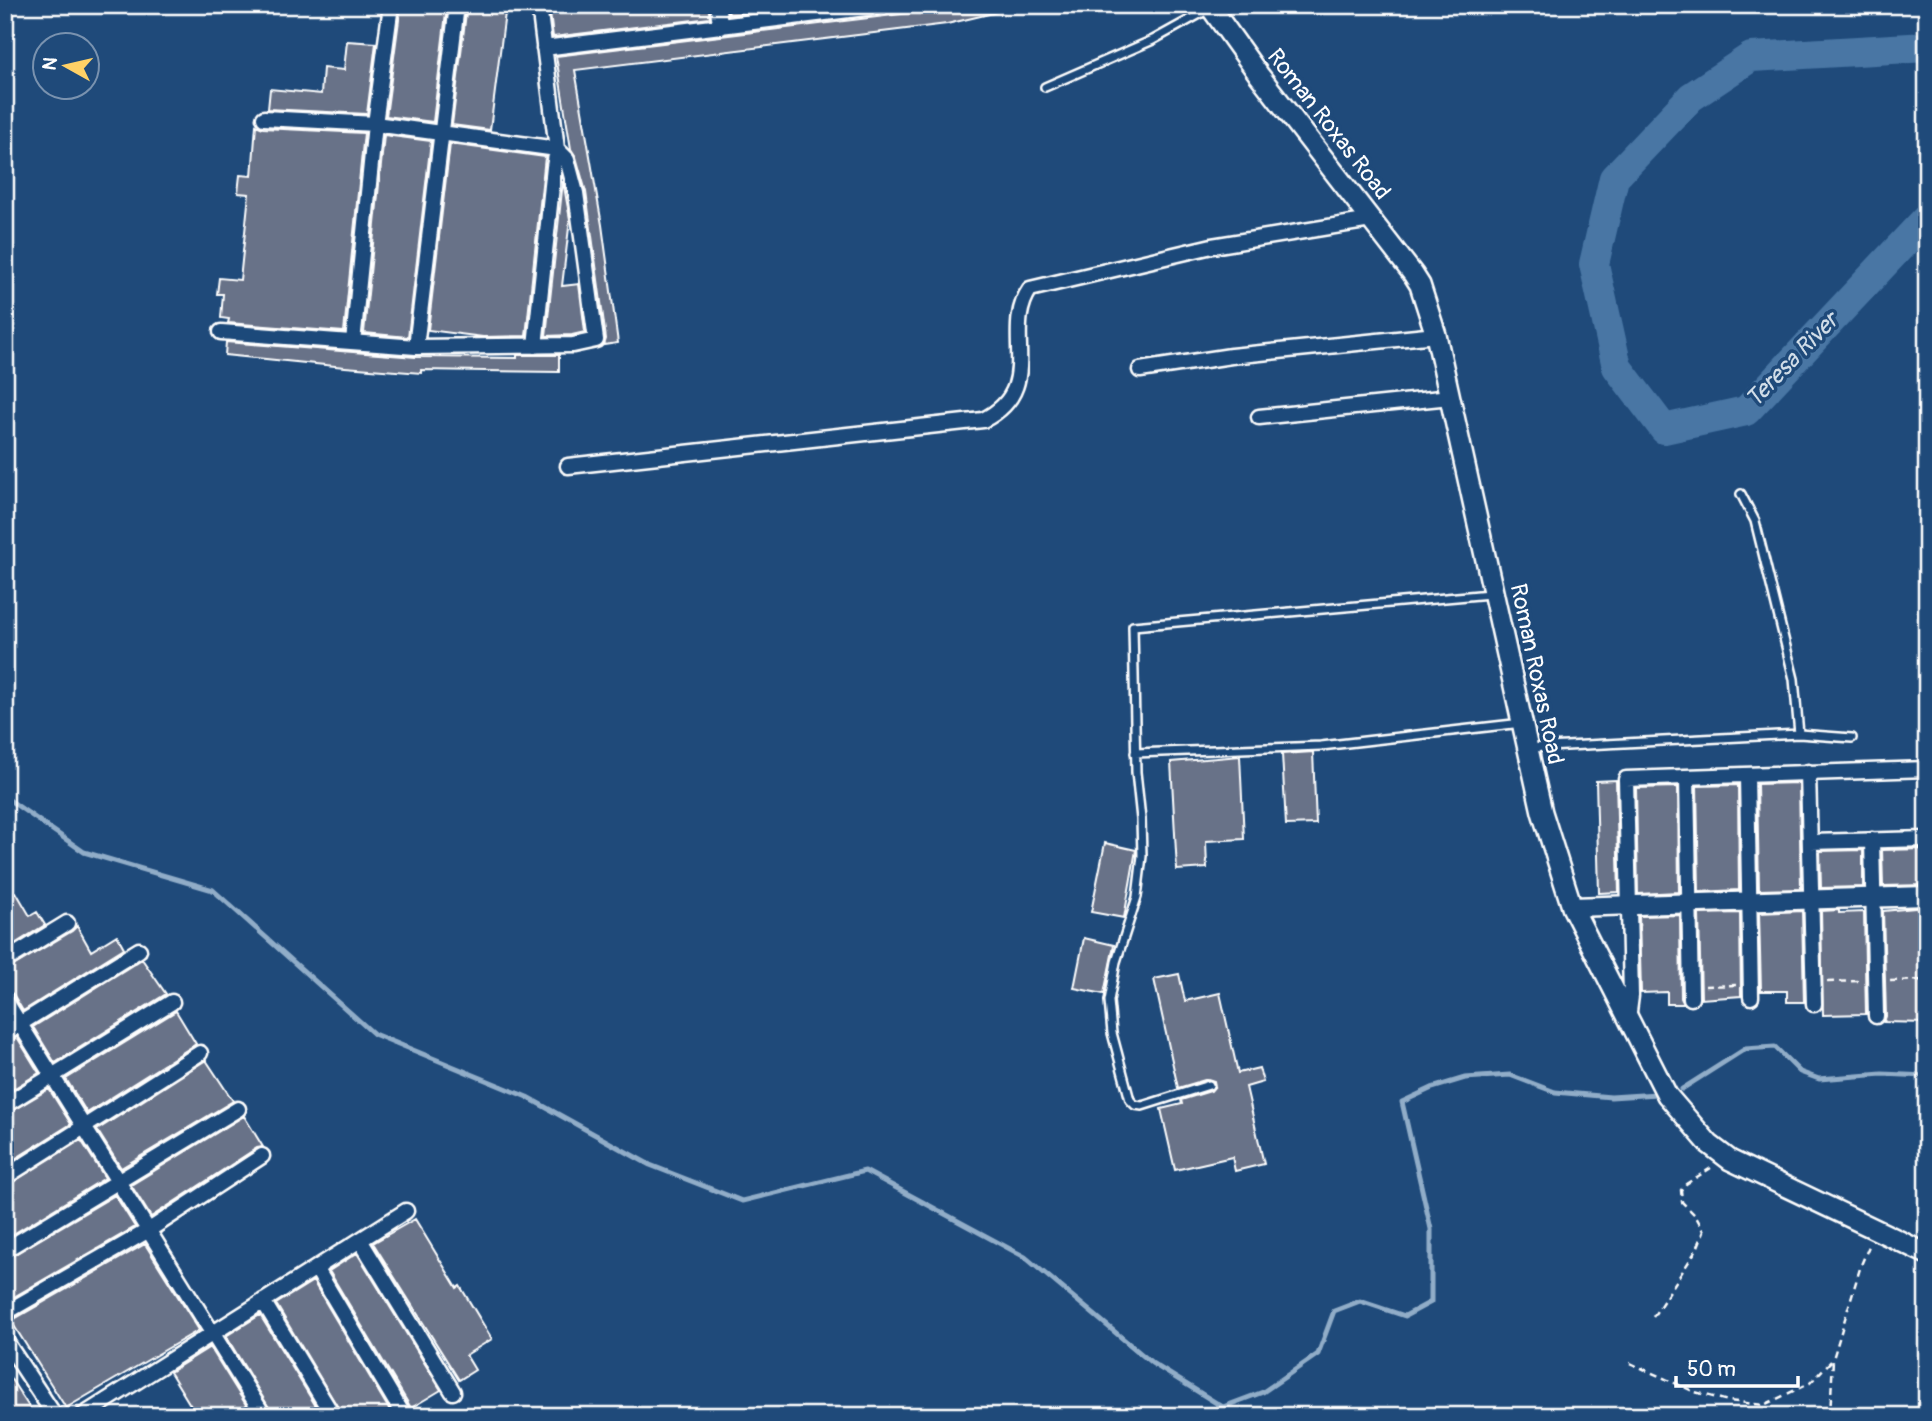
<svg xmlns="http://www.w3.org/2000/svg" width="1932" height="1421" font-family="Pangolin,sans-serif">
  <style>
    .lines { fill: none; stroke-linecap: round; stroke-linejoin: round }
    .stream { stroke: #91adc8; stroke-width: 5 }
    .river { stroke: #4876a4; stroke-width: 30 }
    .building { fill: #687288; stroke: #fff; stroke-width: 2 }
    .service-casing { stroke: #fff; stroke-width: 12 }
    .minor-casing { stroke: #fff; stroke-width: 19 }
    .tertiary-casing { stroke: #fff; stroke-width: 23 }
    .secondary-casing { stroke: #fff; stroke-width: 24 }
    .path { stroke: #fff; stroke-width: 2.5; stroke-dasharray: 7 5; stroke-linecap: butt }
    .service { stroke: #1f4a7a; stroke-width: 7 }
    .minor { stroke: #1f4a7a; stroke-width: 14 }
    .tertiary { stroke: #1f4a7a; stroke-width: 18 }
    .secondary { stroke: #1f4a7a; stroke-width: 19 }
    .labels { text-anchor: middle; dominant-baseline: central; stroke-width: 7; stroke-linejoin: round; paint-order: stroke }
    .street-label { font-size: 23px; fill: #fff; stroke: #1f4a7a }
    .water-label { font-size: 24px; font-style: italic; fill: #d1dde8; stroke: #1f4a7a }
  </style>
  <rect width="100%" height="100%" fill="#1f4a7a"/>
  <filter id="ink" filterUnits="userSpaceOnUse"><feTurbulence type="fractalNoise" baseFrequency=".0143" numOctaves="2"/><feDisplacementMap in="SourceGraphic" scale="14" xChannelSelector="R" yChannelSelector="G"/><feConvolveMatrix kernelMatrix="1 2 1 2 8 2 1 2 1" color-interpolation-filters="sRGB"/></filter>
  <g filter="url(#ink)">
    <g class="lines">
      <path class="stream" d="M5 797 84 852 213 890 374 1034 527 1097 650 1165 742 1201 865 1171 1025 1257 1152 1363 1223 1407 1263 1392 1318 1354 1334 1311 1360 1301 1405 1316 1431 1302V1229L1402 1102 1432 1088 1465 1078 1510 1075 1555 1092 1611 1097 1657 1094
        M1682 1089 1745 1049 1775 1047 1800 1072 1819 1079 1882 1074 1927 1076"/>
      <path class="river" d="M1927 47 1751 57 1691 97 1614 178 1594 264 1617 367 1664 429 1746 411 1927 218"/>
    </g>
    <path class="building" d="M401 5H447L433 122 386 116Z
      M467 5H506L490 130 452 125Z
      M549 5H708L710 18 553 37Z
      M727 5H772L773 10 729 15Z
      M952 5H1005L1006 10 947 24 575 70 602 225 618 343 604 345 606 339 586 192 576 157 571 149 556 56 934 10Z
      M347 41 376 43 367 114 268 109 270 89 321 94 323 68 344 70Z
      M256 125 263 128 364 133 344 332 228 323 229 319 221 318 223 294H217L219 278 240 280 249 194 238 193 240 175 252 176Z
      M384 135 431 141 408 337 364 333Z
      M450 144 545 157 526 336 483 337 428 330Z
      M563 181 570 219 562 286 579 284 585 332 572 335 546 336Z
      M226 342 416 357 517 358V355H559V372L421 370V373L345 367 225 355Z
      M1313 752 1316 824 1286 825 1282 754Z
      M1240 756 1244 839 1206 841 1207 868 1177 870 1171 762Z
      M1616 780 1619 892 1599 893 1596 781Z
      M1799 783 1801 889 1759 890 1757 784Z
      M1738 785 1739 890 1699 892 1697 786Z
      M1678 787 1679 892 1638 894 1636 788Z
      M1105 843 1136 850 1124 918 1091 912Z
      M1925 849 1926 885 1883 886 1882 850Z
      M1863 850V887L1821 888 1820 851Z
      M16 892 30 916 37 912 45 925 5 950V899Z
      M1926 907 1927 1023 1884 1022 1886 1016 1883 911Z
      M1839 910V913L1864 912 1866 1014 1823 1015 1821 911Z
      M1802 911 1804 1002H1787V991H1761L1759 913Z
      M1740 913 1741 996 1701 999 1699 914Z
      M1680 915 1681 998 1684 1004H1667V992L1641 993 1639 916Z
      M77 926 91 951 117 935 124 948 23 1011 13 994 5 990V971L72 931Z
      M1084 938 1114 945 1104 994 1074 988Z
      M142 959 166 994 55 1063 33 1027Z
      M1179 974 1185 1001 1220 993 1238 1073 1259 1068 1263 1082 1246 1087 1264 1164 1235 1171 1232 1157 1175 1170 1161 1109 1182 1104 1181 1100 1211 1091 1215 1086 1214 1081 1208 1079 1178 1088 1154 979Z
      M176 1011 196 1044 87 1113 66 1079Z
      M17 1037 39 1073 5 1094V1043Z
      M206 1060 233 1101 121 1168 97 1130Z
      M49 1089 71 1124 5 1165V1115Z
      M244 1116 263 1147 257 1148 151 1217 131 1185Z
      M81 1140 105 1178 5 1239V1187Z
      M115 1195 135 1227 5 1302V1260Z
      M415 1219 457 1288 460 1286 492 1339 466 1355 475 1370 459 1380 373 1243Z
      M145 1244 199 1330 66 1408 11 1321Z
      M357 1253 441 1390 411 1408 329 1271Z
      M313 1281 393 1416H343L276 1304Z
      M260 1315 322 1416H274L226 1336Z
      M210 1347 253 1416H197L170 1372Z
      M5 1370 35 1416H15L5 1401Z"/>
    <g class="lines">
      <defs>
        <path id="service" d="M1045 87 1153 40 1209 9
          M1741 494 1755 521 1794 679 1799 734
          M1528 748 1799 734 1852 738
          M1135 753 1321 746 1522 723
          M1209 1085 1142 1106 1135 1105 1130 1100 1112 1033 1109 1001 1116 962 1137 897 1142 856 1141 819 1136 772 1133 626 1490 594"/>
        <path id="minor" d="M717 5 721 27
          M544 48 889 5
          M221 332 416 347 573 345 596 340 576 193 567 159 557 149 375 124 264 118
          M353 342 375 124 391 5
          M535 346 554 167 557 149 539 5
          M416 347 457 5
          M1140 370 1231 356 1436 335
          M1259 417 1450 397
          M568 466 983 420C1047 388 1000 332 1030 289L1212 246 1371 220
          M1808 772 1814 1004
          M1747 775 1751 997
          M1687 777 1691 998
          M1872 840 1876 1016
          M1810 842 1927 839
          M5 961 67 923
          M5 1000 264 1416
          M1628 1019 1631 996 1626 779 1927 769
          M5 1033 139 950
          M5 1105 172 1002
          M5 1177 200 1053
          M360 1240 453 1392
          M5 1250 238 1109
          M316 1268 404 1416
          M263 1301 333 1416
          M5 1313 149 1230 262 1156
          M5 1340 55 1416
          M82 1416 406 1211"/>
        <path id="tertiary" d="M1572 907 1927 896"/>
        <path id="secondary" d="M1209 5 1259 75 1413 274 1420 285 1436 335 1542 812 1572 907 1667 1095 1709 1144 1730 1160 1927 1254"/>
      </defs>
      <use href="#service" class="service-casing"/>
      <use href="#minor" class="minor-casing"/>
      <use href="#tertiary" class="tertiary-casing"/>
      <use href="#secondary" class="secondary-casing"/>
      <path class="path" d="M1890 981 1927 980
        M1827 982 1859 981
        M1705 986 1737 985
        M1653 1317 1697 1249 1704 1231 1695 1215 1682 1202 1681 1190 1686 1184 1711 1168
        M1630 1363 1695 1392 1728 1401 1764 1405 1810 1383 1833 1359
        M1830 1416 1833 1359 1861 1265 1869 1246"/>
      <use href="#service" class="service"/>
      <use href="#minor" class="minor"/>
      <use href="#tertiary" class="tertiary"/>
      <use href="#secondary" class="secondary"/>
    </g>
  </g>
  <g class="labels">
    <g class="street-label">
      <text transform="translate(1329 124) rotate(52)">Roman Roxas Road</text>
      <text transform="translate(1537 674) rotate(78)">Roman Roxas Road</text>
    </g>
    <g class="water-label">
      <text transform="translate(1792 360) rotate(-46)">Teresa River</text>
    </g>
  </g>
  <rect width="1932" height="1421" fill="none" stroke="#1f4a7a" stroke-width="28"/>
  <rect x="14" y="14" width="1904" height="1393" fill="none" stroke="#fff" stroke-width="2.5" filter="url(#ink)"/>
  <g transform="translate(66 66) rotate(278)"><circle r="33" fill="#1f4a7a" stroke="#7992af" stroke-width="2"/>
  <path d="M0-5L12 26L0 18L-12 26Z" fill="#ffd166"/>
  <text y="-10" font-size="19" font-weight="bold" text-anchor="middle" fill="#ffffff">N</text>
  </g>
  <path d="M1676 1376v10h122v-10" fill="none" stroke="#ffffff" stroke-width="3.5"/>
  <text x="1687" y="1376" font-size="21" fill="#ffffff" stroke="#1f4a7a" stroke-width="5" paint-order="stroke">50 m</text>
</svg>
